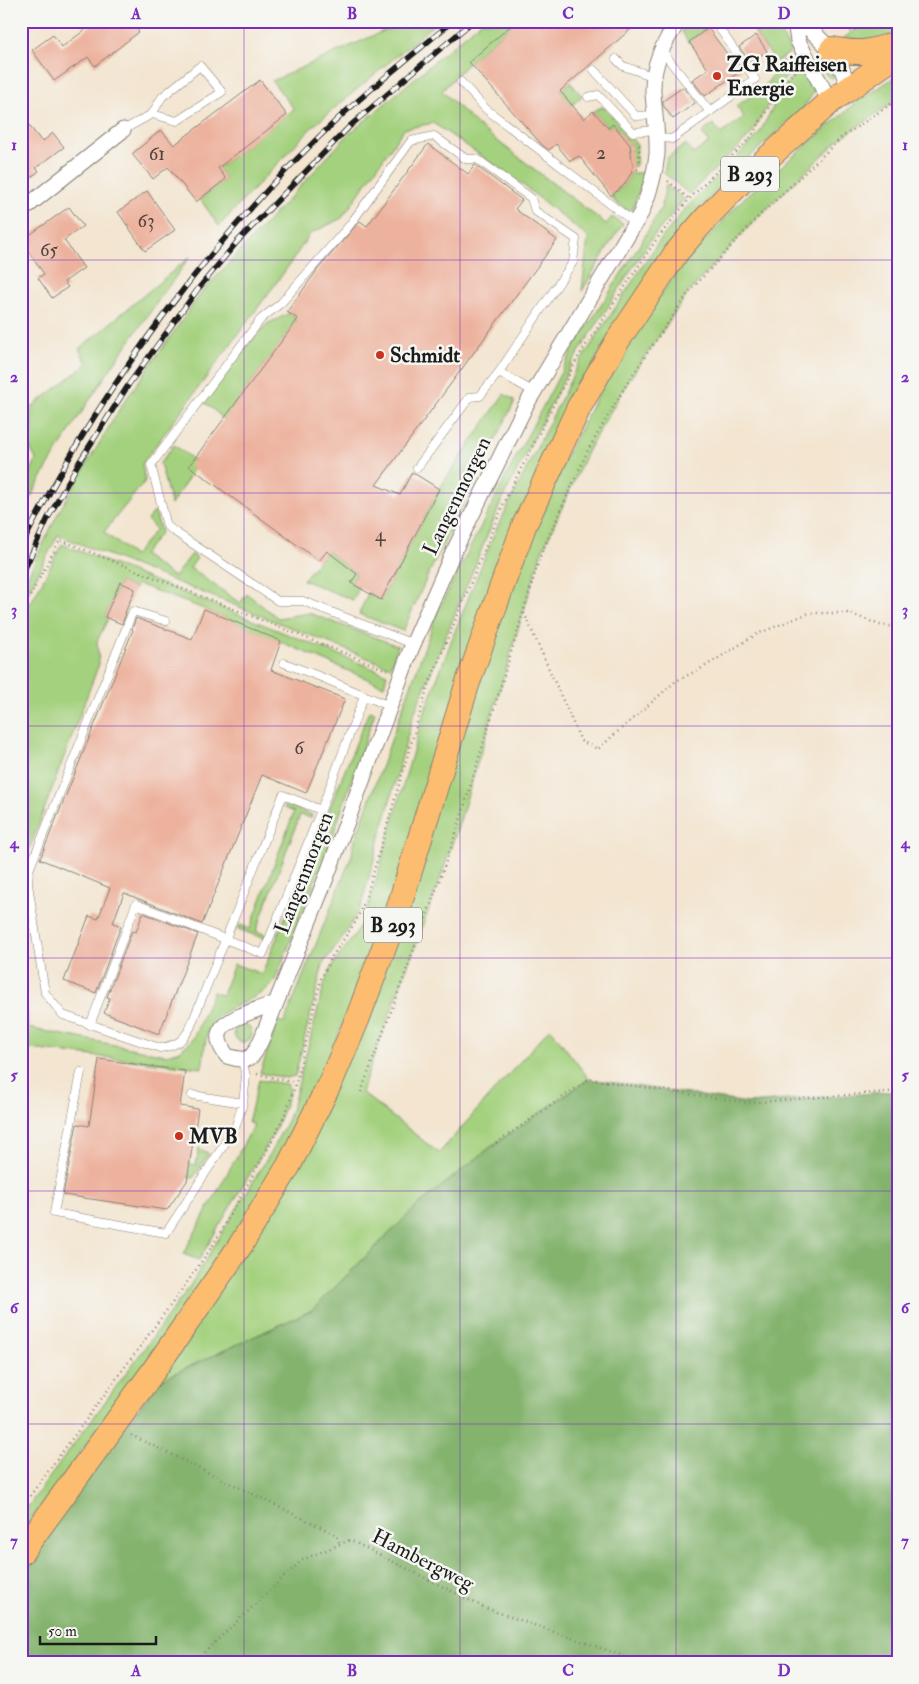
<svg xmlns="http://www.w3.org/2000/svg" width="919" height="1684" font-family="'IM FELL Double Pica',serif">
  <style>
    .green { fill: #a4d17e; stroke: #60764d }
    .forest { fill: #83b36d; stroke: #506844 }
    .building { fill: #edb29e }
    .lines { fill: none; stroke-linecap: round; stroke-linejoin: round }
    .lane-casing { stroke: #888076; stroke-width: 9 }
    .street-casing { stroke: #888076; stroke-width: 17 }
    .primary-casing { stroke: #888076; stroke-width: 26 }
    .path { stroke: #888076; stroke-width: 2.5; stroke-dasharray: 1 4; stroke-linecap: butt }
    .lane { stroke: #fff; stroke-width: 8 }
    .street { stroke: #fff; stroke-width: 15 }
    .primary { stroke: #fcbd6f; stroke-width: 24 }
    .rail-casing { stroke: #1c1c1c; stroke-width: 5.5 }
    .rail { stroke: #f6f6f2; stroke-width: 4; stroke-dasharray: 11; stroke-linecap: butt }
    .grid { fill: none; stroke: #7b2cbf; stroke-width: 1; stroke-opacity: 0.55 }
    .poi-dot { fill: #c8321e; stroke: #f6f6f2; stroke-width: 2 }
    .labels { text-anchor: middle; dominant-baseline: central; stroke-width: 5; stroke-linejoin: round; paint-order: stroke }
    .number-label { font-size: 19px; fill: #50423c }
    .shield { fill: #f6f6f2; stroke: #5d5d5c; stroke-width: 1 }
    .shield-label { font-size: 20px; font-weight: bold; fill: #1c1c1c }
    .poi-label { font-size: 21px; font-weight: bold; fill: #1c1c1c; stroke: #f6f6f2; text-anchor: start }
    .street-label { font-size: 21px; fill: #1c1c1c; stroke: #f6f6f2 }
    .neatline { fill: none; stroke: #7b2cbf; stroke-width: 2 }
    .grid-label { font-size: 16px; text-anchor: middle; font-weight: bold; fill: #7b2cbf }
  </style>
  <rect width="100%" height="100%" fill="#f6f6f2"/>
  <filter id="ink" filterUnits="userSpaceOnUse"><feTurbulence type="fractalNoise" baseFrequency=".02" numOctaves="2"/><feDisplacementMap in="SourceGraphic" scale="10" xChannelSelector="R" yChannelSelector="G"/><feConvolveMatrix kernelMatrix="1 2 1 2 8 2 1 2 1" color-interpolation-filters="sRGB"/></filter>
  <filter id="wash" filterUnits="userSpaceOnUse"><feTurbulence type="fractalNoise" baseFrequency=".0096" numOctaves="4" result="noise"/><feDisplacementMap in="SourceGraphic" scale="20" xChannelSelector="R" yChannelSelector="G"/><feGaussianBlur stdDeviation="1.12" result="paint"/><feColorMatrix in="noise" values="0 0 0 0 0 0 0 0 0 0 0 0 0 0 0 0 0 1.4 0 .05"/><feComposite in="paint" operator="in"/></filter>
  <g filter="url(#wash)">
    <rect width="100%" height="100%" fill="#f3e5d0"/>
    <path class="green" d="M406 21H438L311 128 219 226 200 199 226 179 218 168 294 109 272 81Z
      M482 21H516L469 62 442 91 478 126 606 224 612 217 623 224 612 240 582 291 588 237 514 178 433 123 404 129 342 218 310 234 285 271 142 464 145 481 104 532 134 556 156 529 147 520 155 511 161 532 143 555 174 577 192 554 197 558 190 568 240 603 247 594 278 618 309 613 398 646 390 667 58 535 27 594 21 601V590L57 515 122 405 202 292 348 135Z
      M689 21H703L708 28 689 43 682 32Z
      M751 21H777L782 35 791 52 776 62 756 35Z
      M868 21H898V37L839 42 862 24Z
      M822 54 830 65 834 75 832 78 827 76 815 59Z
      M794 57 798 63 796 66 779 85 751 135 689 194 664 173 667 158 686 144 693 154 709 143 702 133 713 124 721 134 744 117 736 106 762 89 781 65Z
      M806 69 813 85 814 92 804 107 742 164 701 207 596 358 391 901 320 1081 286 1151 200 1291 21 1533V1516L188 1289 268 1157 288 1119 294 1101 324 985 330 970 342 952 355 935 366 915 423 716 455 631 495 532 578 365 657 244 686 208 759 134 783 88 792 77Z
      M898 75V99L841 138 757 218 689 292 629 380 588 450 541 554 458 827 439 882 361 1092 439 1153 550 1028 589 1079 492 1146 418 1205 312 1310 160 1380 288 1184 549 489 620 352 677 272 744 198 857 102Z
      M570 82 582 96 572 105 560 91Z
      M602 107 605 108 637 145 636 165 633 167 627 153 633 148 613 124 608 128 593 111Z
      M631 173H644L640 189 631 212 616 203 611 196 624 185Z
      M666 185 684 199 649 242 572 363 501 502 413 716 361 907 344 935 323 964 295 1076 286 1078 260 1073 278 1021 284 1023 352 855 353 846 437 613 516 457 574 348 642 241 661 208Z
      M190 257C149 313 108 370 71 429 53 458 35 486 21 518V482L29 477 36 459 24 438 33 427 29 409 87 364 79 349Z
      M290 313 297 321 224 419 203 401 221 376 267 324Z
      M504 394 514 400V403L429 573 403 631 359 614 368 593 381 600 439 489Z
      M174 445 194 460V469L171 505 160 463Z
      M62 544 387 674 384 686 204 609 137 584 135 589 120 582 105 617 108 619 97 641 99 664 21 871V613L33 599Z
      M327 551 357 574 351 583 359 588 353 600 303 580Z
      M369 711 375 712 332 838 275 980C257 1005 218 1004 209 1030 204 1042 204 1056 202 1068L21 1048V923L28 1028 166 1055 180 1051 193 1039 213 992 222 995 234 964 262 974Z
      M286 805 312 815 311 818 300 815 256 931 266 935 265 939 238 929 240 925 250 929 294 812 284 808Z
      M234 1033a9 9 0 1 1 18 0a9 9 0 1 1-18 0Z
      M259 1080 287 1084 290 1091 274 1133 199 1260 183 1254 254 1125 248 1122Z
      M199 1148 209 1154 193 1178 168 1174 170 1161 196 1165Z"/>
    <path class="forest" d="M589 1079 748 1103 898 1091V1663H21V1565L160 1380 312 1310 418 1205 492 1146Z"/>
    <g id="blocks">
      <path class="building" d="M97 21H131L139 32 95 66 88 57 54 81 32 50 53 35 62 47Z
        M516 21H640L560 91 584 119 593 111 608 128 613 124 630 145 633 167 631 173 624 185 611 196 579 156 570 161 556 144 549 150 542 145 469 62Z
        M708 28 728 55 730 53 742 70 705 96 692 80 708 69 689 42Z
        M756 35 767 51 751 63 739 47Z
        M260 80 287 115 218 168 226 179 196 202 168 167 153 179 132 154 161 130 174 145Z
        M683 87 695 103 673 119 663 105V101Z
        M21 115 42 142 53 133 64 147 36 168 39 171 21 185Z
        M428 144 468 174 475 165 522 200 515 209 557 240 376 485 400 495 412 472 439 489 381 600 351 583 357 574 327 551 319 561 189 466 298 319 287 312 318 269 360 221 367 226Z
        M147 191 175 230 145 251 118 212Z
        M69 207 83 226 64 240 84 268 64 282 68 287 52 298 38 278 44 274 21 241Z
        M120 582 135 589 125 613H126L122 624 105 617Z
        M204 609 281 641 271 670 345 699 306 793 262 775 202 924 124 893 113 923 121 926 96 993 64 981 89 916 98 919 110 888 40 859 133 630 132 629 136 618 192 639Z
        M143 913 198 934 159 1034 104 1013 110 998 107 997 132 931 136 932Z
        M99 1059 185 1071 180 1106 198 1109 187 1181 167 1210 63 1195 77 1124 89 1126Z"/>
    </g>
  </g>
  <g filter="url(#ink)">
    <use href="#blocks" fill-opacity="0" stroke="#888076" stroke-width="1"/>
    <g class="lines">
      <defs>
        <path id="lane" d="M662 51 710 112
          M616 59 623 66 655 77
          M594 70 636 116 654 115
          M461 82 486 109 635 223
          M588 97 598 95 633 132 655 130 663 138 672 139 755 79 714 21
          M123 130 152 114 162 97 200 66 222 92 177 121 152 114
          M417 468 470 397 480 396 499 372
          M166 621 133 611 29 870 28 884 45 993 63 1015 160 1048C177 1045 182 1042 190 1028L283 795 321 810 364 696
          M413 644 303 601H278L175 532 167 526 151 465 261 319 281 303 349 226 411 141 434 136 466 159H477L531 198 535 211 576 239 573 262 499 372 534 392
          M284 663 321 677 389 706
          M90 1025 136 904 263 954 321 810
          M81 1072 54 1213 166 1233 235 1128 243 1103
          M192 1095 243 1103 246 1076 242 1060"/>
        <path id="street" d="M795 21 798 41 830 102
          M801 21C827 46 839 52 848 88
          M21 211 123 130
          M276 1003C263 1008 225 1018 220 1031 216 1040 222 1049 227 1056 251 1063 252 1059 262 1038L326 878 411 649 451 557 526 405 641 213C649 194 655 175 657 154 658 133 654 112 653 92 652 66 664 41 679 21"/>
        <path id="primary" d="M832 49C860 55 871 52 898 43
          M21 1553 152 1373 240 1246 289 1165 331 1081 357 1020 398 910 467 685 502 586 524 526 579 407 618 340 676 253 707 217 741 182 830 102 898 54"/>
      </defs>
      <use href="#lane" class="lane-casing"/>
      <use href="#street" class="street-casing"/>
      <use href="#primary" class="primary-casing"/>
      <path class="path" d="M850 32 868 21
        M764 73 789 57
        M639 166V141
        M632 170 641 169
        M668 181 689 199
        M21 608 30 596 60 540 387 670
        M524 613 581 741 598 749 676 681 704 667 757 634 809 613H849L880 625 898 627
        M257 1074 296 1083
        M361 1092 439 882 458 827 541 554 588 450 629 380 689 292 757 218 841 138 898 99
        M492 1146 589 1079 748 1103 898 1091
        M131 1435 335 1534 340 1544
        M21 1508 186 1284 213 1245 271 1143 286 1112 296 1083 321 979 331 958 356 921 365 901 427 689 505 500 578 357 656 240 689 199 751 137 781 87 793 73 798 70
        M193 1663 302 1560 350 1540 485 1608 644 1663"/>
      <use href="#lane" class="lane"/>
      <use href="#street" class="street"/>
      <use href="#primary" class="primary"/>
      <defs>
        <path id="rail" d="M21 547C101 387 212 236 343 114 378 82 416 52 453 21
          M21 577 48 518 78 464 129 384 198 289 237 242 351 125 473 21"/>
      </defs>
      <use href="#rail" class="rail-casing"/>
      <use href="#rail" class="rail"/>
    </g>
  </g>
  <path class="grid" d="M244 21V1663M460 21V1663M676 21V1663M21 260H898M21 493H898M21 726H898M21 958H898M21 1191H898M21 1424H898"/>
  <g class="poi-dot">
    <circle cx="717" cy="76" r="5"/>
    <circle cx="380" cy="355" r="5"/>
    <circle cx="179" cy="1136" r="5"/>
  </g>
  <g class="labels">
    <g class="number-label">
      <text x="601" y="153">2</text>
      <text x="157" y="154">61</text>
      <text x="146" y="221">63</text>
      <text x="49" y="250">65</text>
      <text x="380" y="535">4</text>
      <text x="299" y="748">6</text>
    </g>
    <g class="shield">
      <rect x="721" y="156.5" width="58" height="35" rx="4"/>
      <rect x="364" y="907.5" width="58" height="35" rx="4"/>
    </g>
    <g class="shield-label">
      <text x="750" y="174">B 293</text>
      <text x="393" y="925">B 293</text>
    </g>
    <g class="poi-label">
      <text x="727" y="64">ZG Raiffeisen<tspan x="727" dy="24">Energie</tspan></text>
      <text x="390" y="355">Schmidt</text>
      <text x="189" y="1136">MVB</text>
    </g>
    <g class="street-label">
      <text transform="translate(457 496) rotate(-64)">Langenmorgen</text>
      <text transform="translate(304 873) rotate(-69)">Langenmorgen</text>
      <text transform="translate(423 1560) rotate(27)">Hambergweg</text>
    </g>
  </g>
  <rect width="919" height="1684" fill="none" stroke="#f6f6f2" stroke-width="55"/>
  <path d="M40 1636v8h116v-8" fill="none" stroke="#1c1c1c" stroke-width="2.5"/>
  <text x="48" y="1636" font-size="15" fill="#1c1c1c" stroke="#f6f6f2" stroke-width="4" paint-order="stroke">50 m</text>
  <rect x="28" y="28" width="864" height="1628" class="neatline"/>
  <g class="grid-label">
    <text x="136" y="19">A</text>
    <text x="352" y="19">B</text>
    <text x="568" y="19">C</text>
    <text x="784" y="19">D</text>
    <text x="14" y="150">1</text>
    <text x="905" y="150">1</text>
    <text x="14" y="382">2</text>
    <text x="905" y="382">2</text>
    <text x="14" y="615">3</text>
    <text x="905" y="615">3</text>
    <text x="14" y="848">4</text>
    <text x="905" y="848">4</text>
    <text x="14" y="1080">5</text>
    <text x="905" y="1080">5</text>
    <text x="14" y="1313">6</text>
    <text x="905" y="1313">6</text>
    <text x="14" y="1546">7</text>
    <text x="905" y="1546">7</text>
    <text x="136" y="1676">A</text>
    <text x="352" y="1676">B</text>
    <text x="568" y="1676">C</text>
    <text x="784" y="1676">D</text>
  </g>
</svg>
